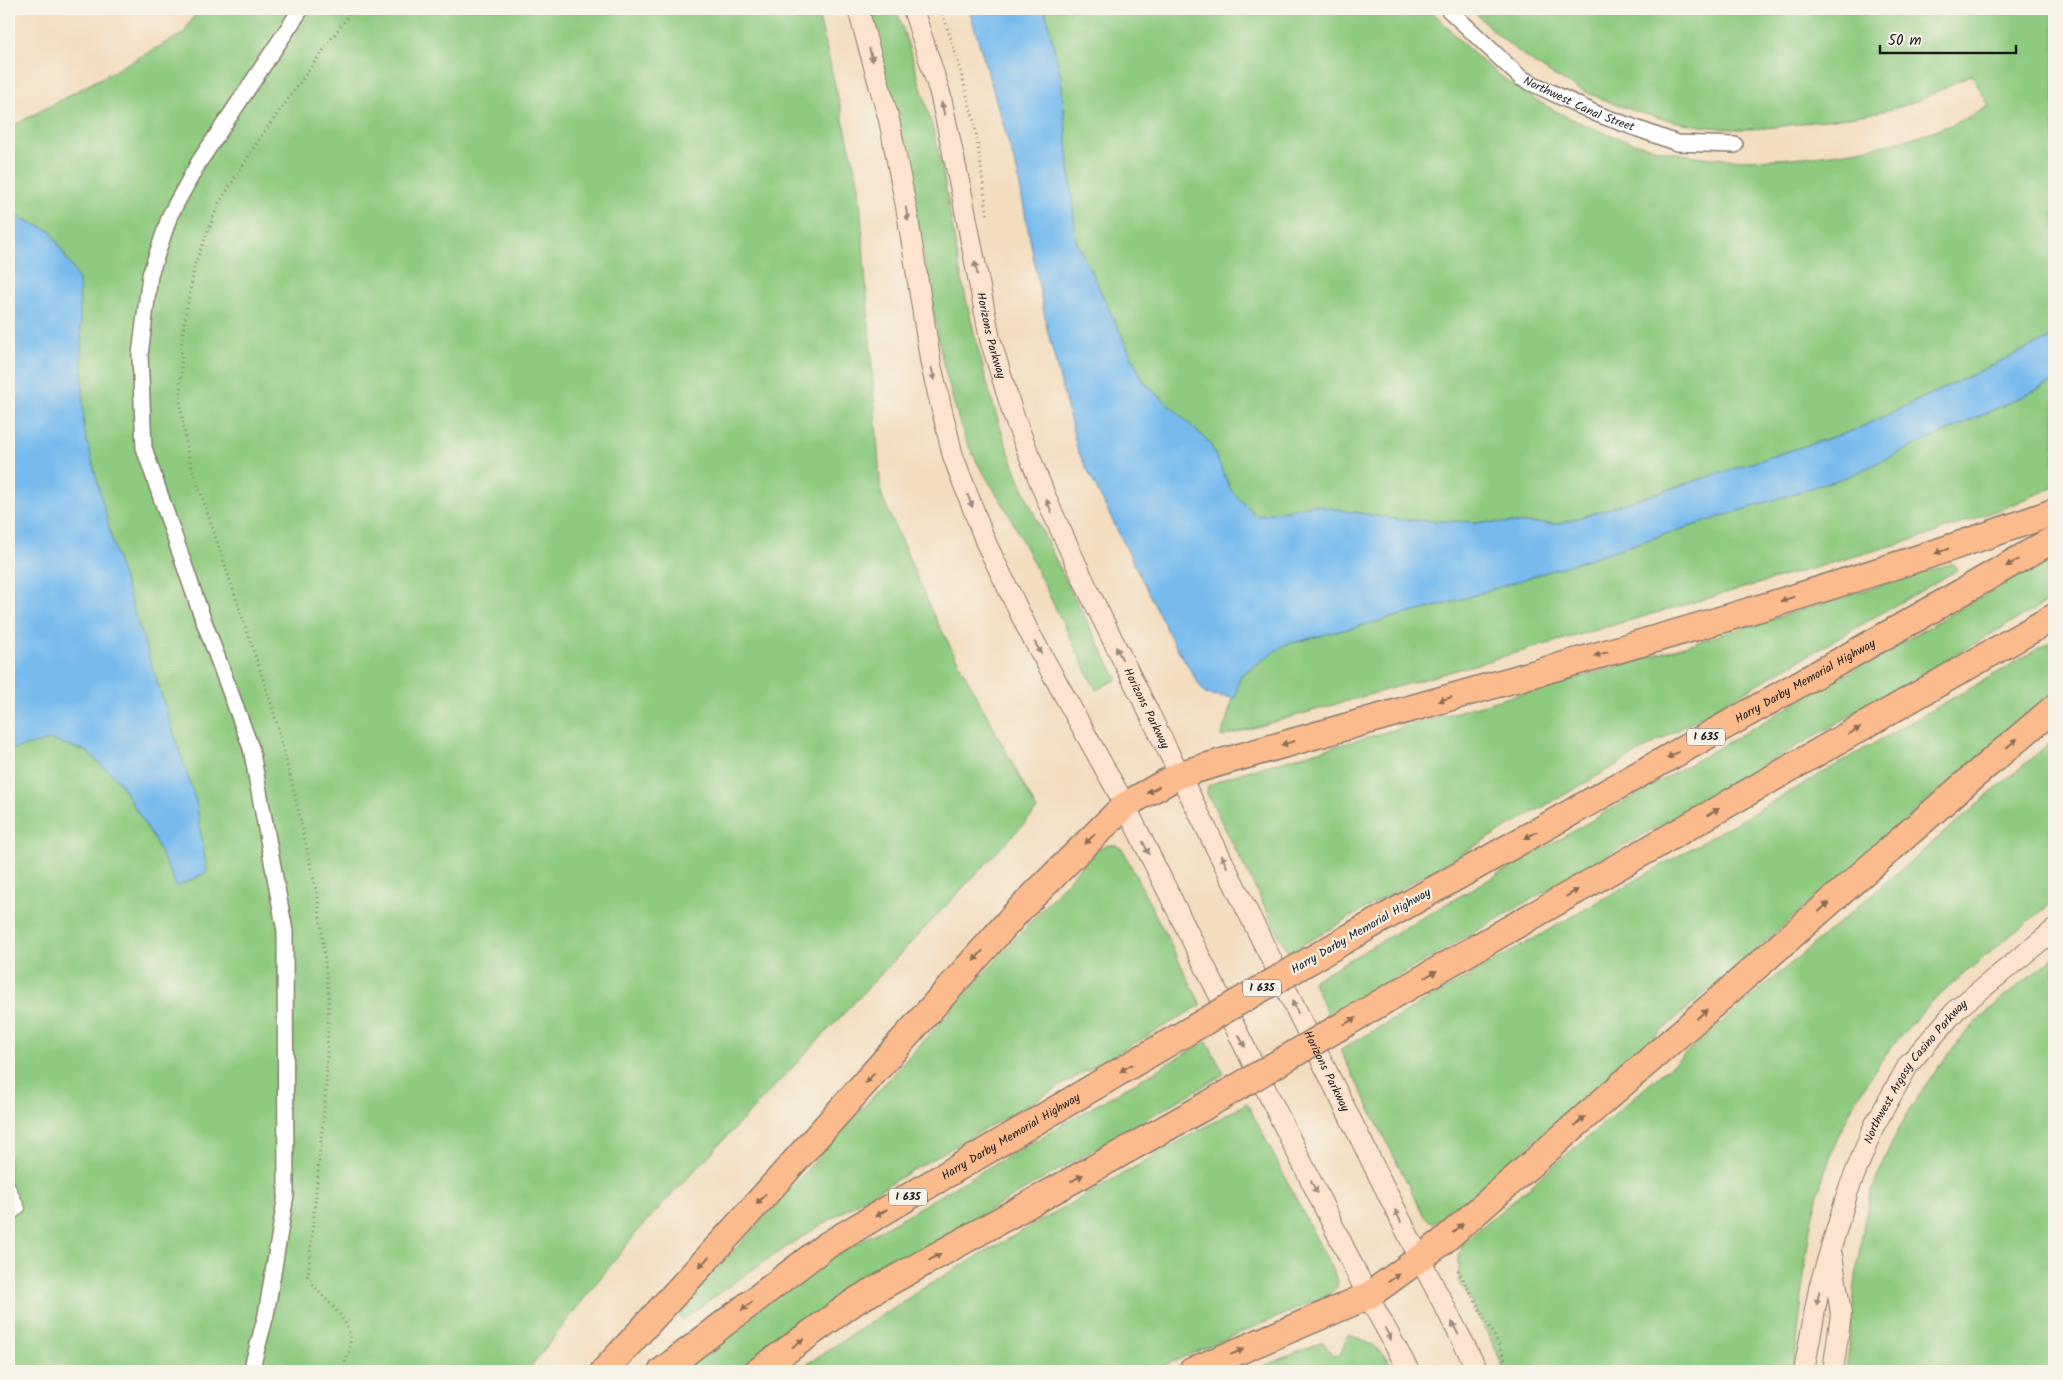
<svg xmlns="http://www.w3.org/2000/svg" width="2063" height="1380" font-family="Kalam,sans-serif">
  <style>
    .green { fill: #8eca7f; stroke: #55734e }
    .water { fill: #7be; stroke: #4a6c85 }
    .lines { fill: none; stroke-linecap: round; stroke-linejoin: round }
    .lane-casing { stroke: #887c6e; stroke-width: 10 }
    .street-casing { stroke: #887c6e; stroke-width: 18 }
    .secondary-casing { stroke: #887c6e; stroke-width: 22 }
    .highway-casing { stroke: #887c6e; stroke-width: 29 }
    .path { stroke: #887c6e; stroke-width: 3; stroke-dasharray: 1 4; stroke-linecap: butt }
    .lane { stroke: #fff; stroke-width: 8 }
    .street { stroke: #fff; stroke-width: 15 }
    .secondary { stroke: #fde4d1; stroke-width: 20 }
    .highway { stroke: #fbbb8d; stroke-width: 26 }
    .highway-bridge-casing { stroke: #887c6e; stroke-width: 29; stroke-linecap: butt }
    .highway-bridge { stroke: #fbbb8d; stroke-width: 26 }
    .oneway { fill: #988a80 }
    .oneway2 { fill: #8c6c54 }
    .labels { text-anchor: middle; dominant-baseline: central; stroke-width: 4.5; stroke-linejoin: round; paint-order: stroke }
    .shield { fill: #f7f3e8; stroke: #5e5c59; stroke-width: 1 }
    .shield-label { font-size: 11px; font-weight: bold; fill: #1c1c1c }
    .street-label { font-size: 12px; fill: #1c1c1c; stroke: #f7f3e8 }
  </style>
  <rect width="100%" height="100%" fill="#f7f3e8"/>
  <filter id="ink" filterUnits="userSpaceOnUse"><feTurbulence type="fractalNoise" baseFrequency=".02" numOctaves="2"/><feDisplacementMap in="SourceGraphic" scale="10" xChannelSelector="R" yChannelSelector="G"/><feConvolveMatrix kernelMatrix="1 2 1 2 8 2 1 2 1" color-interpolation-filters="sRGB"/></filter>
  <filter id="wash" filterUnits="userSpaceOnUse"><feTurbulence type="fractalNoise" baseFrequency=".0096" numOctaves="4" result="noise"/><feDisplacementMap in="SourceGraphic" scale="20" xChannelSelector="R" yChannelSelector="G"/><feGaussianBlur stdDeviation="1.12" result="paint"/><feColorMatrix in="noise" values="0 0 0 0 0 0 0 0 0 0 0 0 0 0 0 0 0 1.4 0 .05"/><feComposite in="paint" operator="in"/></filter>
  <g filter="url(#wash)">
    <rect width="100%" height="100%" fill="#f3ddbf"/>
    <path class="green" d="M198 9H817L859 186 881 494 932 612 1037 810 640 1228 527 1371H9V128L184 33Z
      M866 9H896C914 61 930 114 942 168 949 204 954 240 961 276 971 322 982 367 995 411 1024 506 1072 592 1117 679L1096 690 1009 514 978 464 966 441 959 421 943 363 905 157Z
      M1045 9H1430C1447 27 1464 46 1483 62 1542 112 1619 146 1695 156 1744 163 1797 159 1846 152 1894 144 1947 131 1989 106L1971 74C1949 86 1926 98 1902 106 1875 114 1845 118 1817 121 1790 125 1761 130 1734 129 1638 124 1537 82 1472 9H2054V336L1855 430 1559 524 1401 520 1312 505 1256 516 1231 490 1210 443 1144 382 1076 240 1061 78Z
      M2054 382V487L2004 508 1926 536 1221 737 1240 676 1284 645 1443 605 1849 476Z
      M2054 555V598L1329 1016 1312 981Z
      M1953 563 1957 570 1288 953 1207 793 1208 786 1230 776 1619 666Z
      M2054 640V692L1444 1219 1433 1223 1424 1216 1340 1050Z
      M2054 739V901C2007 939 1958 975 1916 1019 1865 1071 1831 1139 1814 1210 1808 1232 1807 1255 1804 1277 1801 1309 1797 1340 1794 1371H1504L1496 1350 1459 1280V1258L1462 1244Z
      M1109 845H1116L1123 850 1201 1005C1122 1051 1043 1096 964 1141 867 1196 771 1252 683 1320L677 1314 1080 867C1089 857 1096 847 1109 845Z
      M2054 957V1371H1846C1853 1315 1855 1256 1869 1202 1886 1136 1943 1049 1995 1005 2014 988 2035 973 2054 957Z
      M1207 1041 1224 1074 895 1265 796 1328 737 1371H674L820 1265Z
      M1247 1103 1338 1281 1337 1287 1327 1296 1151 1371H796L931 1283Z
      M1348 1335C1369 1340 1385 1352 1395 1371H1252L1323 1342 1333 1356 1340 1355Z"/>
    <path class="water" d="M969 9H1045L1061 78 1076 240 1144 382 1210 443 1231 490 1256 516 1312 505 1401 520 1560 524 1855 430 2054 336V382L1849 476 1443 605 1284 645 1240 676 1235 698 1205 694 1171 638 1078 451 1047 328 1017 171Z
      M9 213 51 231 79 280 84 429 118 562 196 801 207 872 177 887 155 841 118 780 86 751 51 740 9 750Z"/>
  </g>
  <g filter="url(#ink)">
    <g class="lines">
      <defs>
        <path id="lane" d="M9 1183 21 1208 9 1219"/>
        <g id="street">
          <path id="s1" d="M1448 9 1521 78 1597 114 1677 143 1735 145"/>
          <path d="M251 1371 266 1315 286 1195 285 931 251 748 199 608 144 448 140 355 150 275 170 215 199 162 301 9"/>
        </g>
        <g id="secondary">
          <path d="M858 9 889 120 907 212 931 365 953 456 986 543 1028 630 1125 805 1368 1296 1409 1371"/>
          <path id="s2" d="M913 9 940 93 962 195 990 339 1014 417 1049 505 1090 594 1420 1259 1478 1371"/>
          <path d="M1832 1255 1841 1314 1833 1371"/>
          <path id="s3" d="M1804 1371 1819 1288 1848 1191 1874 1126 1909 1064 1957 1009 2054 930"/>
        </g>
        <g id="highway">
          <path id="s4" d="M1357 933 1922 615 2054 539"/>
          <path d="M1389 998 2054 617"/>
          <path d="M604 1371 737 1226 1018 911 1125 805 1181 774C1472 689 1768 614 2054 512"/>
          <path id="s5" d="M662 1371 824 1247 1168 1043"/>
          <path d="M758 1371 857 1300 1202 1108"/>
          <path d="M1192 1371 1368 1296 1441 1243 1975 775 2054 708"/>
        </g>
      </defs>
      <use href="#lane" class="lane-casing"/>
      <use href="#street" class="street-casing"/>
      <use href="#secondary" class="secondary-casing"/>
      <use href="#highway" class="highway-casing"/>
      <path class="path" d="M941 9 957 58 975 125 988 218
        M1458 1270 1493 1333 1510 1371
        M341 1371C344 1363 350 1353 350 1345 353 1316 319 1299 308 1276L326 1089 329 998 318 898 293 787 273 709 188 455 180 403 182 335 195 264 219 203 260 138 353 9"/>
      <use href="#lane" class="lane"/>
      <use href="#street" class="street"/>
      <use href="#secondary" class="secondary"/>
      <use href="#highway" class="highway"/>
      <defs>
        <path id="highway-bridge" d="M1168 1043 1357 933
          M1202 1108 1389 998"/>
      </defs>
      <use href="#highway-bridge" class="highway-bridge-casing"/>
      <use href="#highway-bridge" class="highway-bridge"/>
    </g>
    <defs><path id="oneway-solid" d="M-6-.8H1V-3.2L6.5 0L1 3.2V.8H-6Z" transform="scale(1.25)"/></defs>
    <g class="oneway">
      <use href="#oneway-solid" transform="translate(871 55) rotate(75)"/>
      <use href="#oneway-solid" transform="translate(943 109) rotate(-102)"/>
      <use href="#oneway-solid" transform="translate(907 214) rotate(80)"/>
      <use href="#oneway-solid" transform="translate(976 268) rotate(-101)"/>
      <use href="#oneway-solid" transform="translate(933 374) rotate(77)"/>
      <use href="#oneway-solid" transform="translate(970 501) rotate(69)"/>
      <use href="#oneway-solid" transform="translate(1049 506) rotate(-113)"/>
      <use href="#oneway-solid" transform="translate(1038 648) rotate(61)"/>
      <use href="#oneway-solid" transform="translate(1119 653) rotate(-117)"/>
      <use href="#oneway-solid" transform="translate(1146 848) rotate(64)"/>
      <use href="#oneway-solid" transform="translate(1224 861) rotate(-116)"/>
      <use href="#oneway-solid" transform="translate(1295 1007) rotate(-116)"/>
      <use href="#oneway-solid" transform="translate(1242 1041) rotate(64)"/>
      <use href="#oneway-solid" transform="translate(1314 1187) rotate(64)"/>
      <use href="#oneway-solid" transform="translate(1398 1216) rotate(-116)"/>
      <use href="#oneway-solid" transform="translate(1818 1298) rotate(101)"/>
      <use href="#oneway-solid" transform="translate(1455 1328) rotate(-117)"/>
      <use href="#oneway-solid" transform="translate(1388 1334) rotate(62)"/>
    </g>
    <g class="oneway2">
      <use href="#oneway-solid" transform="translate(1942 551) rotate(161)"/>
      <use href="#oneway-solid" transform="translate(2012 563) rotate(150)"/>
      <use href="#oneway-solid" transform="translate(1787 599) rotate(163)"/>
      <use href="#oneway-solid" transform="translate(1601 654) rotate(164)"/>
      <use href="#oneway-solid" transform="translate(1445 699) rotate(164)"/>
      <use href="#oneway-solid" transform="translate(1854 731) rotate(-30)"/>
      <use href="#oneway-solid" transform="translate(1288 743) rotate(164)"/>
      <use href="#oneway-solid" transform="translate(2012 743) rotate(-40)"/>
      <use href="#oneway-solid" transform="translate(1673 755) rotate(151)"/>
      <use href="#oneway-solid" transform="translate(1153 790) rotate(152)"/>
      <use href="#oneway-solid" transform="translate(1713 812) rotate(-30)"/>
      <use href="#oneway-solid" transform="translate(1531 835) rotate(151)"/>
      <use href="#oneway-solid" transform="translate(1090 839) rotate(135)"/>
      <use href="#oneway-solid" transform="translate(1572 893) rotate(-30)"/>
      <use href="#oneway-solid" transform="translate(1824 907) rotate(-41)"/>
      <use href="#oneway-solid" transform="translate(978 956) rotate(132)"/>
      <use href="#oneway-solid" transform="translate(1431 974) rotate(-30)"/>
      <use href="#oneway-solid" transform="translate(1702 1014) rotate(-41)"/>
      <use href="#oneway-solid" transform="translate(1350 1021) rotate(-30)"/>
      <use href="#oneway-solid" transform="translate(1126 1068) rotate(149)"/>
      <use href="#oneway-solid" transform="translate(870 1078) rotate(132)"/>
      <use href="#oneway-solid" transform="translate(1580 1121) rotate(-41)"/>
      <use href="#oneway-solid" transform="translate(1077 1178) rotate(-29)"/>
      <use href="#oneway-solid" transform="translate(761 1199) rotate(132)"/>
      <use href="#oneway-solid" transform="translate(881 1213) rotate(149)"/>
      <use href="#oneway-solid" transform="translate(1458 1228) rotate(-41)"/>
      <use href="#oneway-solid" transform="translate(935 1257) rotate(-29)"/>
      <use href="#oneway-solid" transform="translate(704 1262) rotate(133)"/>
      <use href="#oneway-solid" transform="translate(1394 1278) rotate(-35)"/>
      <use href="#oneway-solid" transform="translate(747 1306) rotate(142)"/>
      <use href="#oneway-solid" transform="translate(798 1343) rotate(-36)"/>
      <use href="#oneway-solid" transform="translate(1237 1352) rotate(-23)"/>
    </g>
  </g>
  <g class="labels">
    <g class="shield">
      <rect x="1687" y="728.5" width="38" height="17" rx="4"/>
      <rect x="1243" y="979.5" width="38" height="17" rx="4"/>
      <rect x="889" y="1188.5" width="38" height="17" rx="4"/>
    </g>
    <g class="shield-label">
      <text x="1706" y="737">I 635</text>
      <text x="1262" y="988">I 635</text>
      <text x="908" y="1197">I 635</text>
    </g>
    <g class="street-label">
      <text stroke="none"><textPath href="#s1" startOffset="164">Northwest Canal Street</textPath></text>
      <text stroke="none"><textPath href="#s2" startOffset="336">Horizons Parkway</textPath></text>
      <text stroke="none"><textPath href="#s4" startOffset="514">Harry Darby Memorial Highway</textPath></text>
      <text stroke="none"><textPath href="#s2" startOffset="741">Horizons Parkway</textPath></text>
      <text transform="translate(1361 931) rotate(-30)">Harry Darby Memorial Highway</text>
      <text stroke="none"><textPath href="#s2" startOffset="1146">Horizons Parkway</textPath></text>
      <text stroke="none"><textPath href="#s3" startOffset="324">Northwest Argosy Casino Parkway</textPath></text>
      <text stroke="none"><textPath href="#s5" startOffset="421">Harry Darby Memorial Highway</textPath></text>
    </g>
  </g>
  <rect width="2063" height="1380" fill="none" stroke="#f7f3e8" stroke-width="30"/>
  <path d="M1880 45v8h136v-8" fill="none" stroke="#1c1c1c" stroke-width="2.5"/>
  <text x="1888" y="45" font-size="15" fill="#1c1c1c" stroke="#f7f3e8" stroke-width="4" paint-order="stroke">50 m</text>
</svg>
